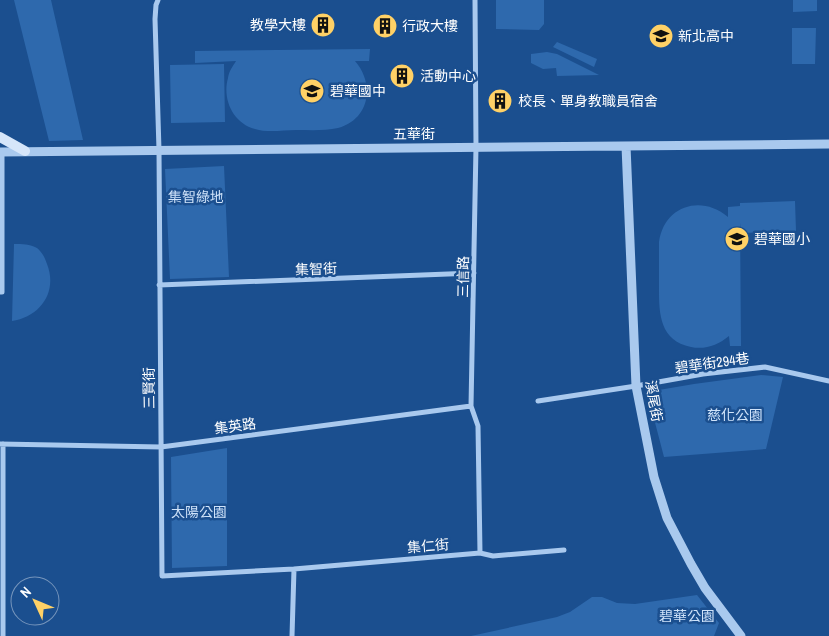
<svg xmlns="http://www.w3.org/2000/svg" width="829" height="636" font-family="'Archivo Narrow','Noto Sans TC',sans-serif">
  <style>
    .green { fill: #2e69ad }
    .lines { fill: none; stroke-linecap: round; stroke-linejoin: round }
    .minor { stroke: #a9c9ee; stroke-width: 5 }
    .tertiary { stroke: #a9c9ee; stroke-width: 9 }
    .secondary { stroke: #d6e6fa; stroke-width: 10 }
    .labels { text-anchor: middle; dominant-baseline: central; stroke-width: 5; stroke-linejoin: round; paint-order: stroke }
    .poi-label { font-size: 14px; fill: #fff; stroke: #1b4f8f; text-anchor: start }
    .street-label { font-size: 14px; fill: #fff; stroke: #1b4f8f }
    .park-label { font-size: 14px; fill: #cfe3fa; stroke: #1b4f8f }
  </style>
  <rect width="100%" height="100%" fill="#1b4f8f"/>
  <path class="green" d="M14 0H51L83 140 49 141Z
    M496 0H544V24L539 30 496 29Z
    M793 0H817V11L793 12Z
    M792 28H816L815 64H792Z
    M557 42 597 59 594 67 553 47Z
    M370 49 369 61H355C375 84 370 119 338 128 325 131 310 130 296 130 283 130 268 133 255 129 233 123 222 99 228 78 229 71 233 66 236 61L195 63V51Z
    M547 52 557 54 599 75 557 76 556 68 543 69 531 63V54Z
    M224 64 225 122 171 123 170 65Z
    M224 166 229 277 170 279 165 169Z
    M795 201 796 231 741 233 740 223 741 346H730L729 336C718 345 705 350 691 347 658 340 659 311 659 285 659 271 659 257 659 242 664 206 701 194 728 217V207L740 206V203Z
    M14 244C22 244 30 244 37 248 42 252 45 258 47 264 58 292 40 317 12 321Z
    M761 375 783 377 766 449 664 457 647 392 694 384Z
    M227 448V566L172 568 171 457Z
    M697 595 719 623 714 636H471L557 617 570 612 592 597H602L617 603 635 604Z"/>
  <g class="lines">
    <path class="minor" d="M158 0 156 5 155 19 159 150 162 576 294 569 292 636
      M475 0 476 147 471 406 478 426 480 553
      M159 285 474 273
      M0 292H2V152
      M538 401 636 386 703 374 765 367 829 381
      M0 444 161 447 471 406
      M3 444V636
      M294 569 480 553 493 556 564 550"/>
    <path class="tertiary" d="M626 146 636 386 654 477 667 518 691 564 705 588 741 636
      M0 152 829 144"/>
    <path class="secondary" d="M0 137 25 151"/>
  </g>
  <defs>
    <symbol id="building-disc" viewBox="-11 -11 22 22"><circle r="9.5" fill="#ffd166" stroke="#1b4f8f"/><path d="M-4-6H4V6H1V3H-1V6H-4ZM-2.5-4.3h1.7v1.8h-1.7ZM.8-4.3h1.7v1.8H.8ZM-2.5-1h1.7V.8h-1.7ZM.8-1h1.7V.8H.8Z" fill="#111"/></symbol>
    <symbol id="school-disc" viewBox="-11 -11 22 22"><circle r="9.5" fill="#ffd166" stroke="#1b4f8f"/><path d="M0-5L7-2L0 1L-7-2ZM-4 1L0 2.5L4 1V4Q0 6-4 4Z" fill="#111"/></symbol>
  </defs>
  <g fill-rule="evenodd">
    <use href="#building-disc" x="309" y="11" width="28" height="28"/>
    <use href="#building-disc" x="371" y="12" width="28" height="28"/>
    <use href="#school-disc" x="647" y="22" width="28" height="28"/>
    <use href="#building-disc" x="388" y="62" width="28" height="28"/>
    <use href="#school-disc" x="298" y="77" width="28" height="28"/>
    <use href="#building-disc" x="486" y="87" width="28" height="28"/>
    <use href="#school-disc" x="723" y="225" width="28" height="28"/>
  </g>
  <g class="labels">
    <g class="poi-label">
      <text x="306" y="25" text-anchor="end">教學大樓</text>
      <text x="402" y="26">行政大樓</text>
      <text x="678" y="36">新北高中</text>
      <text x="420" y="76">活動中心</text>
      <text x="330" y="91">碧華國中</text>
      <text x="518" y="101">校長、單身教職員宿舍</text>
      <text x="754" y="239">碧華國小</text>
    </g>
    <g class="street-label">
      <text x="414" y="134">五華街</text>
      <text transform="translate(316 269) rotate(-2)">集智街</text>
      <text transform="translate(463 277) rotate(-89)">三信路</text>
      <text transform="translate(712 363) rotate(-8)">碧華街294巷</text>
      <text transform="translate(149 388) rotate(-91)">三賢街</text>
      <text transform="translate(654 401) rotate(80)">溪尾街</text>
      <text transform="translate(235 426) rotate(-8)">集英路</text>
      <text transform="translate(428 546) rotate(-5)">集仁街</text>
    </g>
    <g class="park-label">
      <text x="196" y="197">集智綠地</text>
      <text x="735" y="415">慈化公園</text>
      <text x="199" y="512">太陽公園</text>
      <text x="687" y="616">碧華公園</text>
    </g>
  </g>
  <g transform="translate(35 601) rotate(314)"><circle r="24" fill="#1b4f8f" stroke="#7695bc"/>
  <path d="M0-4L9 19L0 12L-9 19Z" fill="#ffd166"/>
  <text y="-8" font-size="14" font-weight="bold" text-anchor="middle" fill="#ffffff">N</text>
  </g>
</svg>
